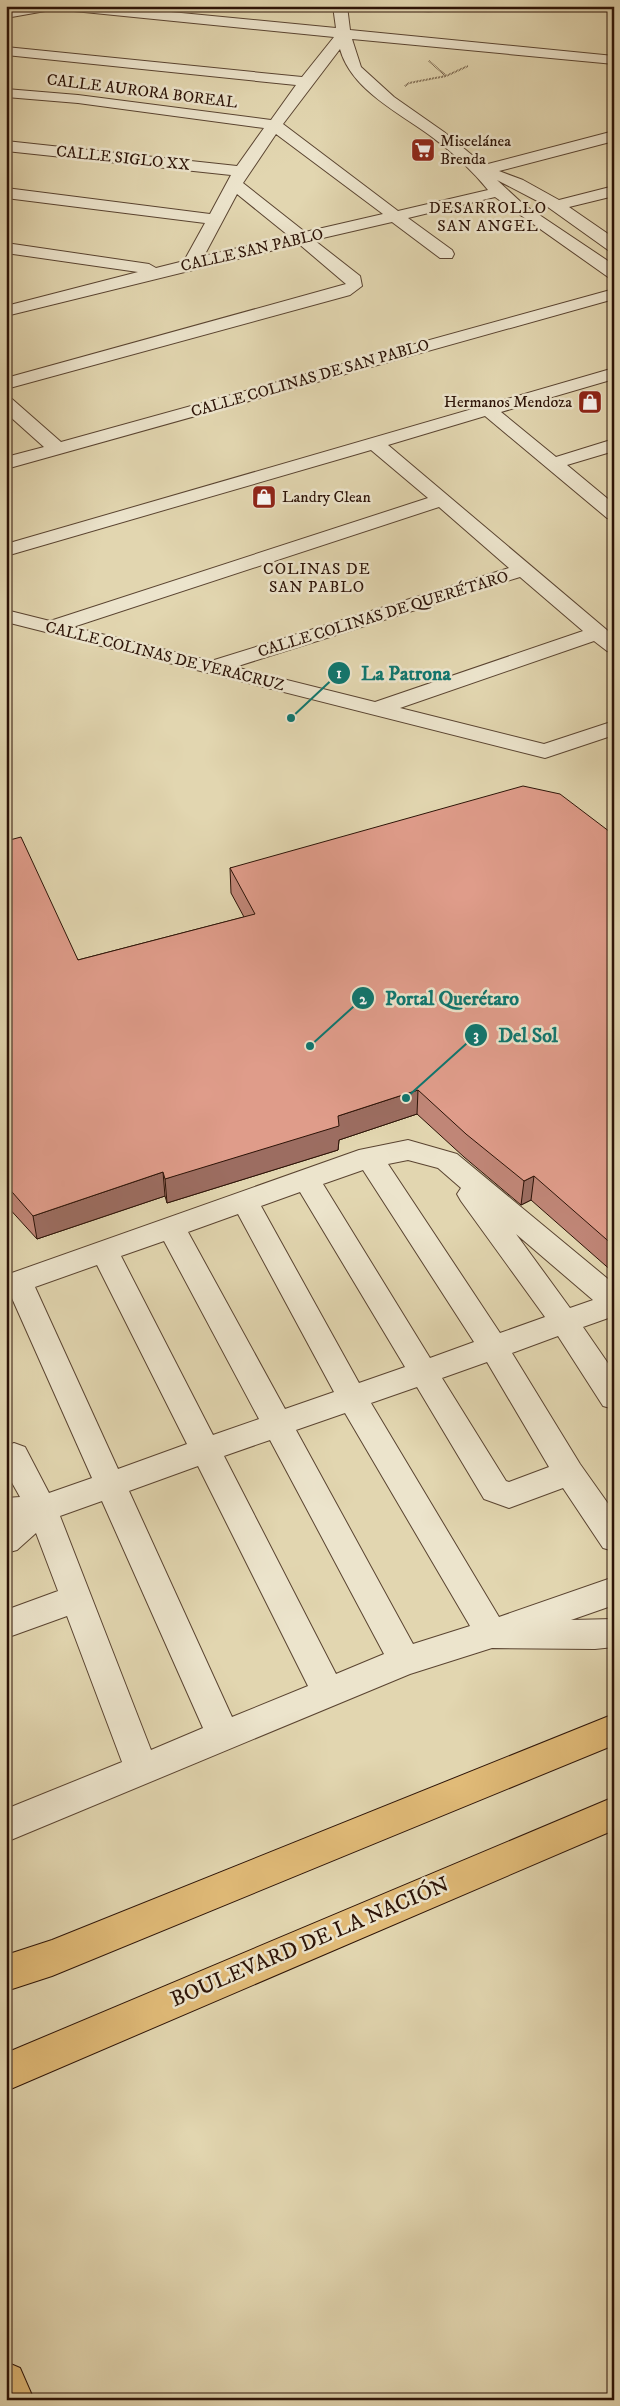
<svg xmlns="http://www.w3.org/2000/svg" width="620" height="2406" font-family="'IM FELL DW Pica',serif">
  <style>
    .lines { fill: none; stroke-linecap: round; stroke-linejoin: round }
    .minor-casing { stroke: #5a4431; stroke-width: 2 }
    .major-casing { stroke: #2c1307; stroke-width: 2 }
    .path { stroke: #2c1307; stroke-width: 2; stroke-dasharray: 0.5 1; stroke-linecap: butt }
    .minor { fill: #ece4cc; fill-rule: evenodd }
    .major { fill: #e1bb78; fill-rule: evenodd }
    .wall { fill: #c08677; stroke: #2c1307 }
    .shaded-wall { fill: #9c6d61; stroke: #2c1307 }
    .building { fill: #df9c8a; stroke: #2c1307 }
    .labels { text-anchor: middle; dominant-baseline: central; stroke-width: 5; stroke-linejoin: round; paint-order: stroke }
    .far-street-label { font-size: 16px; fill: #2c1307; stroke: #ece4cc }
    .far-poi-label { font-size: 16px; fill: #2c1307; stroke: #ece4cc; text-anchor: start }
    .far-neighbourhood-label { font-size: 16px; letter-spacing: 1px; fill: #2c1307; stroke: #ece4cc }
    .near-street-label { font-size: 22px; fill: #2c1307; stroke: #ece4cc }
    .leader { fill: none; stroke: #0f766e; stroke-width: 2 }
    .callout-dot { fill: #0f766e; stroke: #ece4cc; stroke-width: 2 }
    .mark-label { font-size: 15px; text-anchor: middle; font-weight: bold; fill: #fff }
    .callout-label { font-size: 20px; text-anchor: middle; font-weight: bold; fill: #0f766e; stroke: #ece4cc; stroke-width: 5; stroke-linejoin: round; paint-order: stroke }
  </style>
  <rect width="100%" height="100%" fill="#e2d6b0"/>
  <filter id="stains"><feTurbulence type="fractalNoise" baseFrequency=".004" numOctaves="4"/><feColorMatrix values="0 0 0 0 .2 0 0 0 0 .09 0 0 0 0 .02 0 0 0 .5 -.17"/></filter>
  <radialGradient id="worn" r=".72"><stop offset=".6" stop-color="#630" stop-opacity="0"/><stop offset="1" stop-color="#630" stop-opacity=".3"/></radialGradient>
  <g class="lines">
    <defs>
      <path id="minor" d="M26 6H109L336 28 333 6H347L350 30 614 56V64L352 39 361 67 394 97 444 132 484 165 614 131V141L499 171 523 180 559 200 614 186V196L569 207 614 238V251L608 250 545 205 497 180 523 204 614 265V278L608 277 495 197 408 218 452 250 454 254 452 258H440L392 222 314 240 360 276 362 286 350 295 6 389V378L346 284 299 244 6 316V306L138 272 6 253V243L149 264 156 268 184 261 205 223 6 198V188L210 214 231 175 6 151V141L237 166 264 128 78 103 6 97V89L78 95 271 120 296 85 6 55V47L302 77 334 37 64 10 58 7 51 10 6 18V10ZM340 49C351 90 400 113 432 137 452 152 472 170 488 190L398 211 283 124ZM276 134 383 214 305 232 243 183ZM237 194 289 236 204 256Z
        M412 6H445C438 13 419 13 412 6Z
        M614 289V299L6 469V457L44 447 6 413V398L12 399 61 442Z
        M614 368V379L501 412 556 457 614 439V451L567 465 614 504V520L607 518 485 416 388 445 614 636V653L607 651 594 641 400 708 544 744 614 721V735L545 758 6 622V610L50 621 428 498 371 450 6 556V544ZM439 507 509 568 211 661 73 627ZM520 577 583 631 375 702 235 667Z
        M408 1140 457 1154 614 1284V1316L583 1327 614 1372V1409L603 1406 558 1336 512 1353 580 1464 614 1512V1551L603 1548 563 1488 509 1508 484 1499 417 1387 371 1403 499 1617 614 1577V1605L571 1620 614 1619V1647L595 1649 492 1648 410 1674 6 1842V1809L122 1762 67 1616 6 1638V1610L58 1591 36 1533 17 1550 6 1553V1498L20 1497 6 1472V1446L14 1443 25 1447 49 1493 92 1478 11 1296 6 1297V1275L359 1150ZM408 1160 438 1168 461 1188 457 1194 461 1201 545 1317 500 1333 388 1164ZM363 1170 474 1342 430 1358 323 1184ZM300 1192 405 1367 359 1383 261 1206ZM238 1214 334 1392 285 1409 188 1232ZM516 1234 593 1300 570 1308ZM164 1241 259 1419 213 1435 121 1256ZM97 1265 187 1444 118 1469 35 1287ZM487 1362 549 1467 509 1482 506 1481 442 1378ZM345 1413 470 1626 413 1644 296 1430ZM270 1440 384 1654 336 1674 224 1456ZM198 1466 308 1686 232 1717 129 1491ZM102 1501 203 1728 151 1750 60 1516Z"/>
      <path id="major" d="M614 1714V1745L52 1976 6 1991V1955L52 1940Z
        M614 1797V1830L6 2091V2053Z
        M6 2362 20 2368 34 2400H6Z"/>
    </defs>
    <use href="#minor" class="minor-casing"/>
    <use href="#major" class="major-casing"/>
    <path class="path" d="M429 61 445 75
      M405 86 409 83 446 76 468 66"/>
    <use href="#minor" class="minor"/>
    <use href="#major" class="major"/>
  </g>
  <path class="wall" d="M614 835V1273L531 1200 521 1205 464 1157 417 1114 339 1140 338 1150 167 1203 165 1196 37 1239 6 1205V841L78 960 244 917 231 893 230 868Z"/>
  <path class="shaded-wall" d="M418 1090 417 1114 339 1140 338 1150 167 1203 165 1179 338 1116Z
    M163 1172 165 1196 37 1239 33 1216Z
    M534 1176 531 1200 521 1205 524 1181Z"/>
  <path class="building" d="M523 786 560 794 614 835V1246L534 1176 524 1181 466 1134 418 1090 338 1116 339 1126 165 1179 163 1172 33 1216 6 1185V841L21 837 78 960 255 914 230 868Z"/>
  <defs>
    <symbol id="supermarket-square" viewBox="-11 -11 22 22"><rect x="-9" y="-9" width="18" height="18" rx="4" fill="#8f2418" stroke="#ece4cc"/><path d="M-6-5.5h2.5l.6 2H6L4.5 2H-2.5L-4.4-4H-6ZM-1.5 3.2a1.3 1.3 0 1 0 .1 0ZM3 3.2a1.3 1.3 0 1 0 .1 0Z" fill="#fff"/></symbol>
    <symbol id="shop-square" viewBox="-11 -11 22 22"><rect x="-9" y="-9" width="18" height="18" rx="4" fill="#8f2418" stroke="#ece4cc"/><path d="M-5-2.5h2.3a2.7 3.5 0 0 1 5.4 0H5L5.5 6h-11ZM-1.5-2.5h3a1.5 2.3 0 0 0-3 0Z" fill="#fff"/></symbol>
  </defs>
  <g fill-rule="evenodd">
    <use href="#supermarket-square" x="409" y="136" width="28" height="28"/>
    <use href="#shop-square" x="576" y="388" width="28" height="28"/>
    <use href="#shop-square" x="250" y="483" width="28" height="28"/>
  </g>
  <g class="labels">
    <g class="far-street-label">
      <text transform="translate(142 91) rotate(7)">CALLE AURORA BOREAL</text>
      <text transform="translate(123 158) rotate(6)">CALLE SIGLO XX</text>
      <text transform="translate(252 250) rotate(-13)">CALLE SAN PABLO</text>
      <text transform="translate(310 378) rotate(-16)">CALLE COLINAS DE SAN PABLO</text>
      <text transform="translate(383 614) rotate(-17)">CALLE COLINAS DE QUERÉTARO</text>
      <text transform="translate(165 656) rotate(14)">CALLE COLINAS DE VERACRUZ</text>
    </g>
    <g class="far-poi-label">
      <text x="440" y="141">Miscelánea<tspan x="440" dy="18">Brenda</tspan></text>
      <text x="572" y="402" text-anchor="end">Hermanos Mendoza</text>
      <text x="282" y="497">Landry Clean</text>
    </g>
    <g class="far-neighbourhood-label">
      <text x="488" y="208">DESARROLLO<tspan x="488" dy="18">SAN ANGEL</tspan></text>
      <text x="317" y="569">COLINAS DE<tspan x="317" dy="18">SAN PABLO</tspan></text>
    </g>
    <g class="near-street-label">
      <text transform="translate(310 1942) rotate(-23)">BOULEVARD DE LA NACIÓN</text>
    </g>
  </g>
  <path class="leader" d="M291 718L339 673M310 1046L363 998M406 1098L476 1035"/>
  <g class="callout-dot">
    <circle cx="291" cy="718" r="5"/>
    <circle cx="310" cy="1046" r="5"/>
    <circle cx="406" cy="1098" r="5"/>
    <circle cx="339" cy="673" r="12"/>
    <circle cx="363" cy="998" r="12"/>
    <circle cx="476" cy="1035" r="12"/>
  </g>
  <g class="mark-label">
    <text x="339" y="678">1</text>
    <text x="363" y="1004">2</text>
    <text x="476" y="1040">3</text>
  </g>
  <g class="callout-label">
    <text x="406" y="680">La Patrona</text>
    <text x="452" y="1005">Portal Querétaro</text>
    <text x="528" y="1042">Del Sol</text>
  </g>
  <rect width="620" height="2406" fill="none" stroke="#e2d6b0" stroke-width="25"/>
  <rect x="8" y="8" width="605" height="2391" fill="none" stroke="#2c1307" stroke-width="2.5"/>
  <rect x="12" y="12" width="595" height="2381" fill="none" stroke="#2c1307"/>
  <rect width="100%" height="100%" filter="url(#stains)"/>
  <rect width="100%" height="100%" fill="url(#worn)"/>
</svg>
